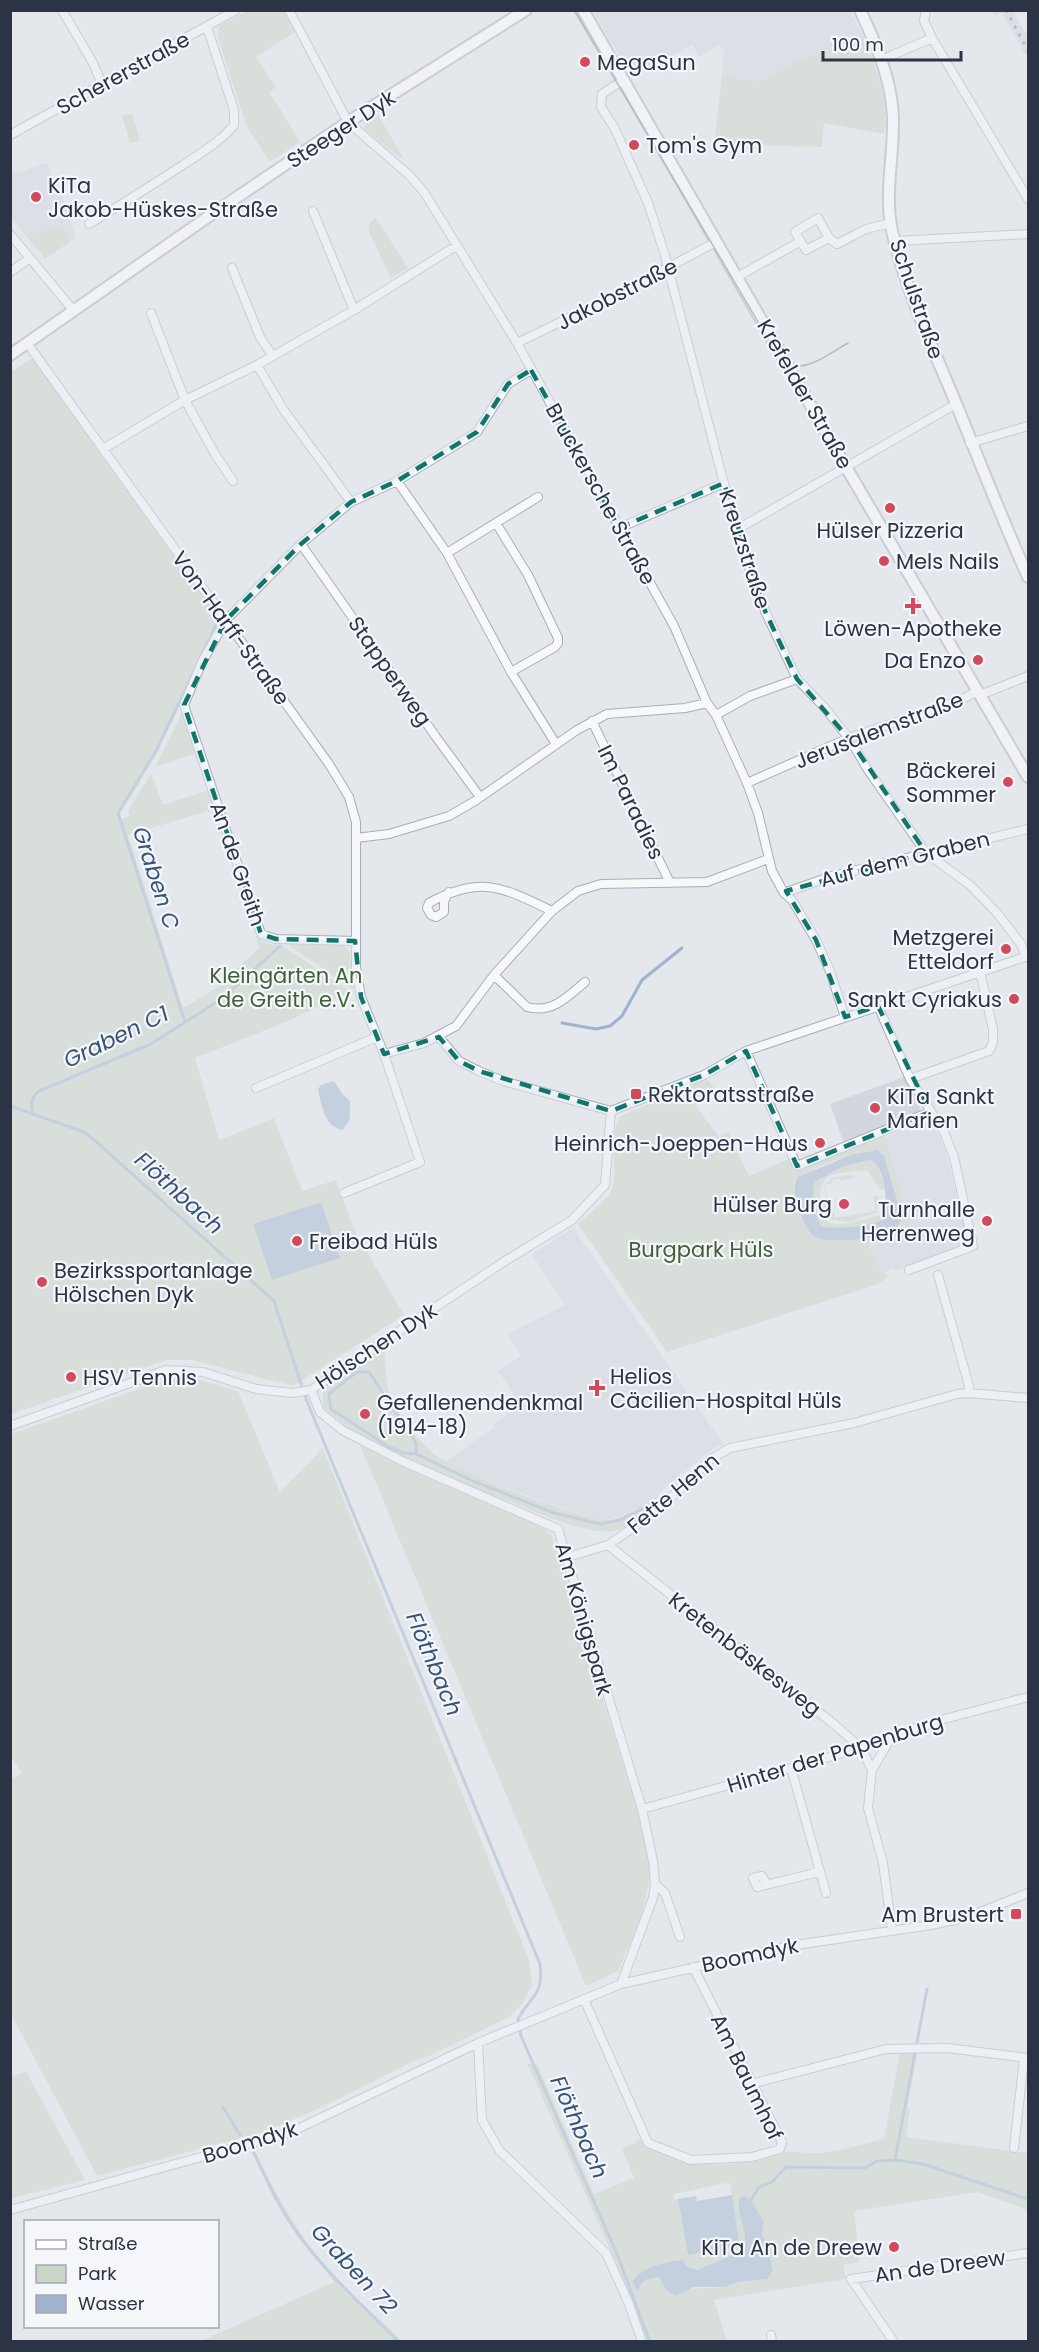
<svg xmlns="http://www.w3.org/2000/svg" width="1039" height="2352" font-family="Poppins,sans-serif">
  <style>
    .built { fill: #d2d6de }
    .green { fill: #c9d6c5; fill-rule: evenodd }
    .water { fill: #9fb4cc; fill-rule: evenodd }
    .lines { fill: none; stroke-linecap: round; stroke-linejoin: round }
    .stream { stroke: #9fb4cc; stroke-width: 3 }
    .street-casing { stroke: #a9aeb7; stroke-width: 10 }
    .secondary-casing { stroke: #a9aeb7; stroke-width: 14 }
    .street { stroke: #f7f8fa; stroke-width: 8 }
    .secondary { stroke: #fff; stroke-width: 10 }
    .tram { stroke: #7d8696; stroke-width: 1.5 }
    .rail { stroke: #7d8696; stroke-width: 3; stroke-dasharray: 3 6; stroke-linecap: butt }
    .marked { fill: none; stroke: #0f766e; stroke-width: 4.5; stroke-dasharray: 12 8; stroke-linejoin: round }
    .poi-dot { fill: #d1495b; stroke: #f4f6f9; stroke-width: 2 }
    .labels { text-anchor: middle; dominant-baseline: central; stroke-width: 4.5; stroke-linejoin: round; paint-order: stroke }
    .poi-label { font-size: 21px; fill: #2b3445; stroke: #f4f6f9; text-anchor: start }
    .street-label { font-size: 21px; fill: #2b3445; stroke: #f4f6f9 }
    .park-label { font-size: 21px; fill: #3f6138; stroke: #f4f6f9 }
    .water-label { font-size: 22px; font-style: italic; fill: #34527a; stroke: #f4f6f9 }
  </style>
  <rect width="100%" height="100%" fill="#e4e7ec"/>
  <path class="built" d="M593 11H850L865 40 802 58 761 81 722 77 724 49 718 46 699 57 692 45 632 78Z
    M991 11H1013L1028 38V60L1002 13 995 16Z
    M47 163 52 179 56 178 76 238 70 242 64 224 26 236 11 218 10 174Z
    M904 1077 920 1105 919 1111 844 1144 830 1104Z
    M920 1119 926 1123 934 1124 946 1153 968 1242 896 1271 892 1269 882 1274 869 1246 908 1233 912 1227 885 1137 910 1127 911 1123Z
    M573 1228 724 1445 714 1448 656 1495 630 1512 611 1519 599 1520 558 1507 454 1468 445 1462 495 1427 493 1424 521 1405 498 1371 521 1356 508 1334 565 1305 532 1254Z"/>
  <path class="green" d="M283 10 295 32 256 57 276 87 269 93C281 108 289 125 300 142L270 162 247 127 218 38 219 26 247 11Z
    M865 40C876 69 890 102 884 134L824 123 822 147 714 144 722 77 761 81 802 58Z
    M132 113 140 140 130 143 122 116Z
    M377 113 405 161 365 130 364 121Z
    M376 218 408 268 391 278 368 230 370 222Z
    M64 224 70 242 45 259 26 236Z
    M32 358 220 621 158 751 130 799 119 813 122 819 130 816 128 811 151 774 163 805 209 790 215 809 128 835 183 1008 215 989 259 948 256 936 266 943 283 946 351 992 288 1021 195 1058 219 1140 274 1118 302 1191 336 1180 355 1232 404 1315 293 1386 192 1360H167L11 1414 10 373Z
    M183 711 197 753 155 767Z
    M287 944 342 945 347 948 350 953 354 990Z
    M707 1079 715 1089 695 1105 719 1137 729 1132 749 1176 791 1158 797 1171 882 1135 885 1137 912 1227C902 1242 882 1238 869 1246L882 1274 885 1273 888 1277 876 1285 667 1352 578 1224C588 1215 601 1205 609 1194 621 1178 606 1138 621 1116ZM877 1150 900 1225C880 1247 837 1236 810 1233L796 1200 794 1184C815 1163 849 1156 877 1150Z
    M870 1160 877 1165 886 1189 880 1190 868 1171C856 1172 837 1171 827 1178 817 1185 817 1219 831 1223 851 1228 871 1213 887 1216 877 1228 837 1228 822 1227 814 1216 811 1195 815 1182L844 1166Z
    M850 1175H853L854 1178 841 1181 840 1178 832 1180 833 1183 825 1185 827 1198H831L835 1218 876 1211 873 1197 878 1196 877 1212 850 1222 829 1219V1214H826L823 1208 822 1199H826L824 1186 831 1178Z
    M384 1345C386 1367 385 1393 398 1412 409 1428 424 1448 441 1459 462 1473 586 1522 608 1520 626 1518 642 1504 656 1495L667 1498C653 1508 629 1529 612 1531 586 1535 535 1512 511 1502 449 1478 372 1453 323 1407V1391L331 1381Z
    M184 1378 200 1380 238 1391 280 1492 323 1448 529 1960 532 1985 523 2003 509 2017 429 2056 416 2060 322 2107 267 2131 97 2176 11 2014V1779L22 1773 10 1754 11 1434 150 1385 170 1379Z
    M360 1445 387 1460 543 1528 552 1536 636 1806 651 1873 641 1918 618 1971 586 1986Z
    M918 2051 907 2107 910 2108 906 2137 1028 2153V2210L978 2192 854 2211 860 2262 843 2265 846 2279 714 2300 727 2341H647L622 2276 527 2063 537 2064 594 2194 634 2178 622 2148 637 2142V2138C682 2169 721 2169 773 2157 777 2156 780 2153 785 2152 795 2150 806 2154 817 2153 839 2152 862 2144 884 2139L900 2052ZM727 2183H730L740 2247 688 2255 678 2199 675 2200 674 2194ZM756 2211 764 2221 762 2235 769 2259 767 2279 738 2282 725 2287 666 2290 659 2277C649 2278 640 2280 638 2291L632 2281C648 2267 665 2259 686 2263L688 2267 697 2270 742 2251Z
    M26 2071 85 2180 11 2198V2077Z
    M255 2151C278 2198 302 2242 338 2280 358 2302 382 2320 402 2341H201L334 2282 297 2234 274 2199 252 2152Z"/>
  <path class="water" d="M334 1081 343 1095 350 1101V1119L343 1130C325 1128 321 1104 318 1089L321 1085Z
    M877 1150 884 1156 901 1215C900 1222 900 1227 894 1231 884 1239 826 1244 815 1237 807 1232 802 1218 799 1209 795 1198 792 1187 798 1177L851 1155ZM870 1160C886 1166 886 1201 887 1216 877 1228 837 1228 822 1227 814 1216 811 1195 815 1182L844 1166Z
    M321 1202 340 1258 272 1280 253 1224Z
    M732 2195 740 2247 688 2255 678 2199 696 2196 697 2201Z
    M744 2196C754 2199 757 2213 764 2221L762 2235C770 2247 769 2257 773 2270L767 2279 738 2282 725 2287H694L676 2296 666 2290 659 2277C648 2278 640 2281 638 2292L632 2281C643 2267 666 2261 683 2260L688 2267 697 2270 742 2251C752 2235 734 2215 740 2197Z"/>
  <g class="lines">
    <path class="stream" d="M185 1022 118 813 156 751 218 621
      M562 1023 596 1029 610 1026 622 1016 642 980 682 948
      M10 1106 84 1132 92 1138 274 1301 306 1399 540 1964C544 1996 531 1995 518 2019L521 2036 617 2254 650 2342
      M33 1114C30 1104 31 1098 39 1091L151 1044 223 998 280 946
      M416 1454V1443L369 1372H357L329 1394 331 1409 389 1447 404 1453 416 1454 473 1481 554 1513 600 1524 620 1520 651 1505
      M917 2042 927 1989
      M223 2107 240 2135
      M254 2153C267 2181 280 2209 298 2234 327 2274 364 2307 399 2342
      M895 2160 915 2053
      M749 2203 759 2187 772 2182 786 2167 865 2168 877 2161 895 2160 923 2164 1028 2199"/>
    <defs>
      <path id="street" d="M62 10 93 63 102 84
        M289 10 348 122 409 175 424 192 517 343 674 626 707 703 716 715 747 783 758 813 772 871 784 893 792 900 816 940 830 971 845 1017
        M926 10 924 21 932 38 1028 199
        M881 60 932 38
        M622 81 602 94 601 107 615 129 648 203 664 252 736 530 765 611 797 679 825 708 851 741 868 770 926 853 970 885 998 914 1021 944 1026 957
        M10 135 236 10
        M313 211 354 310
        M89 224C121 205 152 185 183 165 201 153 220 142 234 125V110L207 27
        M10 234 73 310
        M829 238 806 250 795 232 818 218 829 238 837 244 866 229 891 223
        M895 241 1028 234
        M232 268 260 337 272 355
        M10 272 30 258
        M737 277 801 241
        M151 313 185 400 215 454 233 481
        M27 343 329 764 349 797 356 822V967L361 997 384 1054 420 1162 344 1193
        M517 343 616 295 716 242
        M257 365 283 409 351 502
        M970 443 1028 426
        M103 449 185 400 257 365 354 310 456 246
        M397 481 447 553 511 672 556 744
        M496 523 528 575 558 638V643L555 647 511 672
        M619 528 724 483
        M736 530 956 404
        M301 544 436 737 480 797
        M447 553 538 497
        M980 695 1028 676
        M716 715 750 696 797 679
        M592 721 670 883
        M747 783 849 738 956 702 978 691
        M356 838 389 834 449 816 475 801 577 730 607 714 685 708 707 703
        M449 892 444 901V912L436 917 431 915 427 908 429 903C481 875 502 887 552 911
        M784 893 832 876 1028 829
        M355 941 276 939 261 934 184 705 202 662 226 620 301 544 351 502 397 481 477 432 508 384 531 370
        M494 975 527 1007C551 1014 568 997 585 982
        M878 1006 910 1079 944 1132 954 1157 973 1246 909 1270
        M439 1037 459 1061 479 1071 503 1081 611 1111 704 1075 746 1051 1028 956
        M746 1051 797 1166 930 1112
        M384 1054 424 1043 456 1026 494 975 552 911 578 891 601 884 707 882 768 859
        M910 1079 989 1051 993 1043V1029L980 972
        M256 1088 377 1037
        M938 1275 969 1386 968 1393
        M311 1390 320 1412 342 1430 402 1461 558 1529 642 1809 653 1861 655 1884 653 1898 621 1984
        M10 1426 166 1370 203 1372 256 1389 292 1393 311 1390 505 1261 572 1220 605 1185 611 1111
        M608 1545 835 1725 861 1748 872 1770
        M568 1557 608 1545 657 1511 711 1459 730 1448 854 1423 957 1394 968 1393 1028 1398
        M791 1768 826 1893
        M642 1809 791 1768 861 1748 893 1735 948 1718 1028 1697
        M655 1884 665 1893 680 1937
        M767 1884 762 1876 753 1878 757 1887 819 1872
        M892 1930 883 1863 868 1808 872 1770 892 1736
        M584 1999 648 2143 691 2160 752 2157 780 2149 782 2142 693 1967
        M478 2043 482 2120 499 2150 606 2253 629 2304 642 2342
        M751 2084 886 2049 947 2048 1028 2058
        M1014 2148 1024 2058
        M10 2210 291 2132 478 2043 621 1984 789 1946 931 1925 968 1917 1028 1893
        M771 2335 772 2342
        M894 2342 851 2279 1028 2253"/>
      <path id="secondary" d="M583 10 846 467 1028 777
        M860 10C876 44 892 80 893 118 894 156 884 193 892 231 906 290 932 346 955 401 979 460 1002 519 1028 577
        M10 355 202 221 348 122 526 10"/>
    </defs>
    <use href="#street" class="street-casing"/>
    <use href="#secondary" class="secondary-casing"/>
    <use href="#street" class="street"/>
    <use href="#secondary" class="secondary"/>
    <path class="tram" d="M574 10 780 359C801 378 828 354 848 343"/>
    <path class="rail" d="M1006 10 1028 51"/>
  </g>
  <path d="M0 0H1039V2352H0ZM531 370 619 528 724 483 765 611 797 679 851 741 926 853 786 891 816 940 845 1017 878 1006 930 1112 797 1166 746 1051 704 1075 611 1111 479 1071 459 1061 439 1037 384 1054 361 997 355 941 276 939 261 934 184 705 226 620 301 544 351 502 397 481 477 432 508 384Z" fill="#e4e7ec" fill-opacity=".55" fill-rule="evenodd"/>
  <path class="marked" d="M531 370 619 528 724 483 765 611 797 679 851 741 926 853 786 891 816 940 845 1017 878 1006 930 1112 797 1166 746 1051 704 1075 611 1111 479 1071 459 1061 439 1037 384 1054 361 997 355 941 276 939 261 934 184 705 226 620 301 544 351 502 397 481 477 432 508 384Z"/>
  <g class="poi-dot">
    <circle cx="585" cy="62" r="6"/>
    <circle cx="634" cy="145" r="6"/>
    <circle cx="36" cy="197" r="6"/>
    <circle cx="890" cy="508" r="6"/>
    <circle cx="884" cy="561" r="6"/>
    <path d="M910 597h6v6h6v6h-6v6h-6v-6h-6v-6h6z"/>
    <circle cx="978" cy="660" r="6"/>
    <circle cx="1008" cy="782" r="6"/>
    <circle cx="1006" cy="949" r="6"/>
    <circle cx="1014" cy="999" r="6"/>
    <rect x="630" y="1088" width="12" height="12" rx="3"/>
    <circle cx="875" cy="1108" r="6"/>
    <circle cx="820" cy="1143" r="6"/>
    <circle cx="844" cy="1204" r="6"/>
    <circle cx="987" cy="1221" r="6"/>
    <circle cx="297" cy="1241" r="6"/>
    <circle cx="42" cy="1282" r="6"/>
    <circle cx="71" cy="1377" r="6"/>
    <path d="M594 1379h6v6h6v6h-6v6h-6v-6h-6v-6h6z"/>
    <circle cx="365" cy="1414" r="6"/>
    <rect x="1010" y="1908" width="12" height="12" rx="3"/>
    <circle cx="894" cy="2247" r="6"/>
  </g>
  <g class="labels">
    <g class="poi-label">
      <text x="597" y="62">MegaSun</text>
      <text x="646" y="145">Tom's Gym</text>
      <text x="48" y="185">KiTa<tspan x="48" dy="24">Jakob-Hüskes-Straße</tspan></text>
      <text x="890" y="530" text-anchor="middle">Hülser Pizzeria</text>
      <text x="896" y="561">Mels Nails</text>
      <text x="913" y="628" text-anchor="middle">Löwen-Apotheke</text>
      <text x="966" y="660" text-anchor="end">Da Enzo</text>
      <text x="996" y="770" text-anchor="end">Bäckerei<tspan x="996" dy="24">Sommer</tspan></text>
      <text x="994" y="937" text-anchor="end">Metzgerei<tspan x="994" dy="24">Etteldorf</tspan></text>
      <text x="1002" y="999" text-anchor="end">Sankt Cyriakus</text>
      <text x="648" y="1094">Rektoratsstraße</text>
      <text x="887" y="1096">KiTa Sankt<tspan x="887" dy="24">Marien</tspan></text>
      <text x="808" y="1143" text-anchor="end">Heinrich-Joeppen-Haus</text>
      <text x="832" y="1204" text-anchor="end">Hülser Burg</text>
      <text x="975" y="1209" text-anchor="end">Turnhalle<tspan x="975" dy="24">Herrenweg</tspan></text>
      <text x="309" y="1241">Freibad Hüls</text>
      <text x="54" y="1270">Bezirkssportanlage<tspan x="54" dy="24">Hölschen Dyk</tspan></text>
      <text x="610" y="1376">Helios<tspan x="610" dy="24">Cäcilien-Hospital Hüls</tspan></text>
      <text x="83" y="1377">HSV Tennis</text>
      <text x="377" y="1402">Gefallenendenkmal<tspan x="377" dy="24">(1914-18)</tspan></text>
      <text x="1004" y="1914" text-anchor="end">Am Brustert</text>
      <text x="882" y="2247" text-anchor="end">KiTa An de Dreew</text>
    </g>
    <g class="street-label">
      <text transform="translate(123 73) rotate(-29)">Schererstraße</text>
      <text transform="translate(341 129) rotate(-33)">Steeger Dyk</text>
      <text transform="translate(617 294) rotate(-27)">Jakobstraße</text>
      <text transform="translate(917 299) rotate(71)">Schulstraße</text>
      <text transform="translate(805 394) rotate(60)">Krefelder Straße</text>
      <text transform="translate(601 494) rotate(61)">Bruckersche Straße</text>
      <text transform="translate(745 549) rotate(72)">Kreuzstraße</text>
      <text transform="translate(231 628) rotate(54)">Von-Harff-Straße</text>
      <text transform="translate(390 671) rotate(55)">Stapperweg</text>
      <text transform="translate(879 730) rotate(-21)">Jerusalemstraße</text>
      <text transform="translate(631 802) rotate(64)">Im Paradies</text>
      <text transform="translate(905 859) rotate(-14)">Auf dem Graben</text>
      <text transform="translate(238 864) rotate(71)">An de Greith</text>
      <text transform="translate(376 1346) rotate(-33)">Hölschen Dyk</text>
      <text transform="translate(673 1493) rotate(-40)">Fette Henn</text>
      <text transform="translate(584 1619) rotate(74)">Am Königspark</text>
      <text transform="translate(745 1654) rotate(38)">Kretenbäskesweg</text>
      <text transform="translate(835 1753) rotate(-17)">Hinter der Papenburg</text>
      <text transform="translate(750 1955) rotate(-12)">Boomdyk</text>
      <text transform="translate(747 2077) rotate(64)">Am Baumhof</text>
      <text transform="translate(250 2142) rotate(-17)">Boomdyk</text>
      <text transform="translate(940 2266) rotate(-8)">An de Dreew</text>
    </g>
    <g class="park-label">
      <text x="286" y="975">Kleingärten An<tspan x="286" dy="24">de Greith e.V.</tspan></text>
      <text x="701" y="1249">Burgpark Hüls</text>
    </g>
    <g class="water-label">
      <text transform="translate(156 878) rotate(72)">Graben C</text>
      <text transform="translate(116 1037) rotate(-26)">Graben C1</text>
      <text transform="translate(179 1193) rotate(42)">Flöthbach</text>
      <text transform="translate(434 1664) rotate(67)">Flöthbach</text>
      <text transform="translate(579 2127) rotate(66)">Flöthbach</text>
      <text transform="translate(354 2269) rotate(47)">Graben 72</text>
    </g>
  </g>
  <rect width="1039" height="2352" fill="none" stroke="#2b3445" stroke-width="24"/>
  <rect x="24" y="2220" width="195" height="108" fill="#f4f6f9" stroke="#a4a8b1" stroke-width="1.5"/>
  <rect x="36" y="2240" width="30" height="9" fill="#ffffff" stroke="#a4a8b1" stroke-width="1.5"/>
  <text x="78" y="2250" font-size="18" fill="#2b3445">Straße</text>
  <rect x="36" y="2265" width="30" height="18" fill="#c9d6c5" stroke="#a4a8b1" stroke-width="1.5"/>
  <text x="78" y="2280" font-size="18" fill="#2b3445">Park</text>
  <rect x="36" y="2295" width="30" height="18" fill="#9fb4cc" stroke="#a4a8b1" stroke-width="1.5"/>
  <text x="78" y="2310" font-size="18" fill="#2b3445">Wasser</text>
  <path d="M823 51v9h138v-9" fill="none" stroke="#2b3445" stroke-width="3"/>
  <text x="832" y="51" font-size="18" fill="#2b3445" stroke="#f4f6f9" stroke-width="4.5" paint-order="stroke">100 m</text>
</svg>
